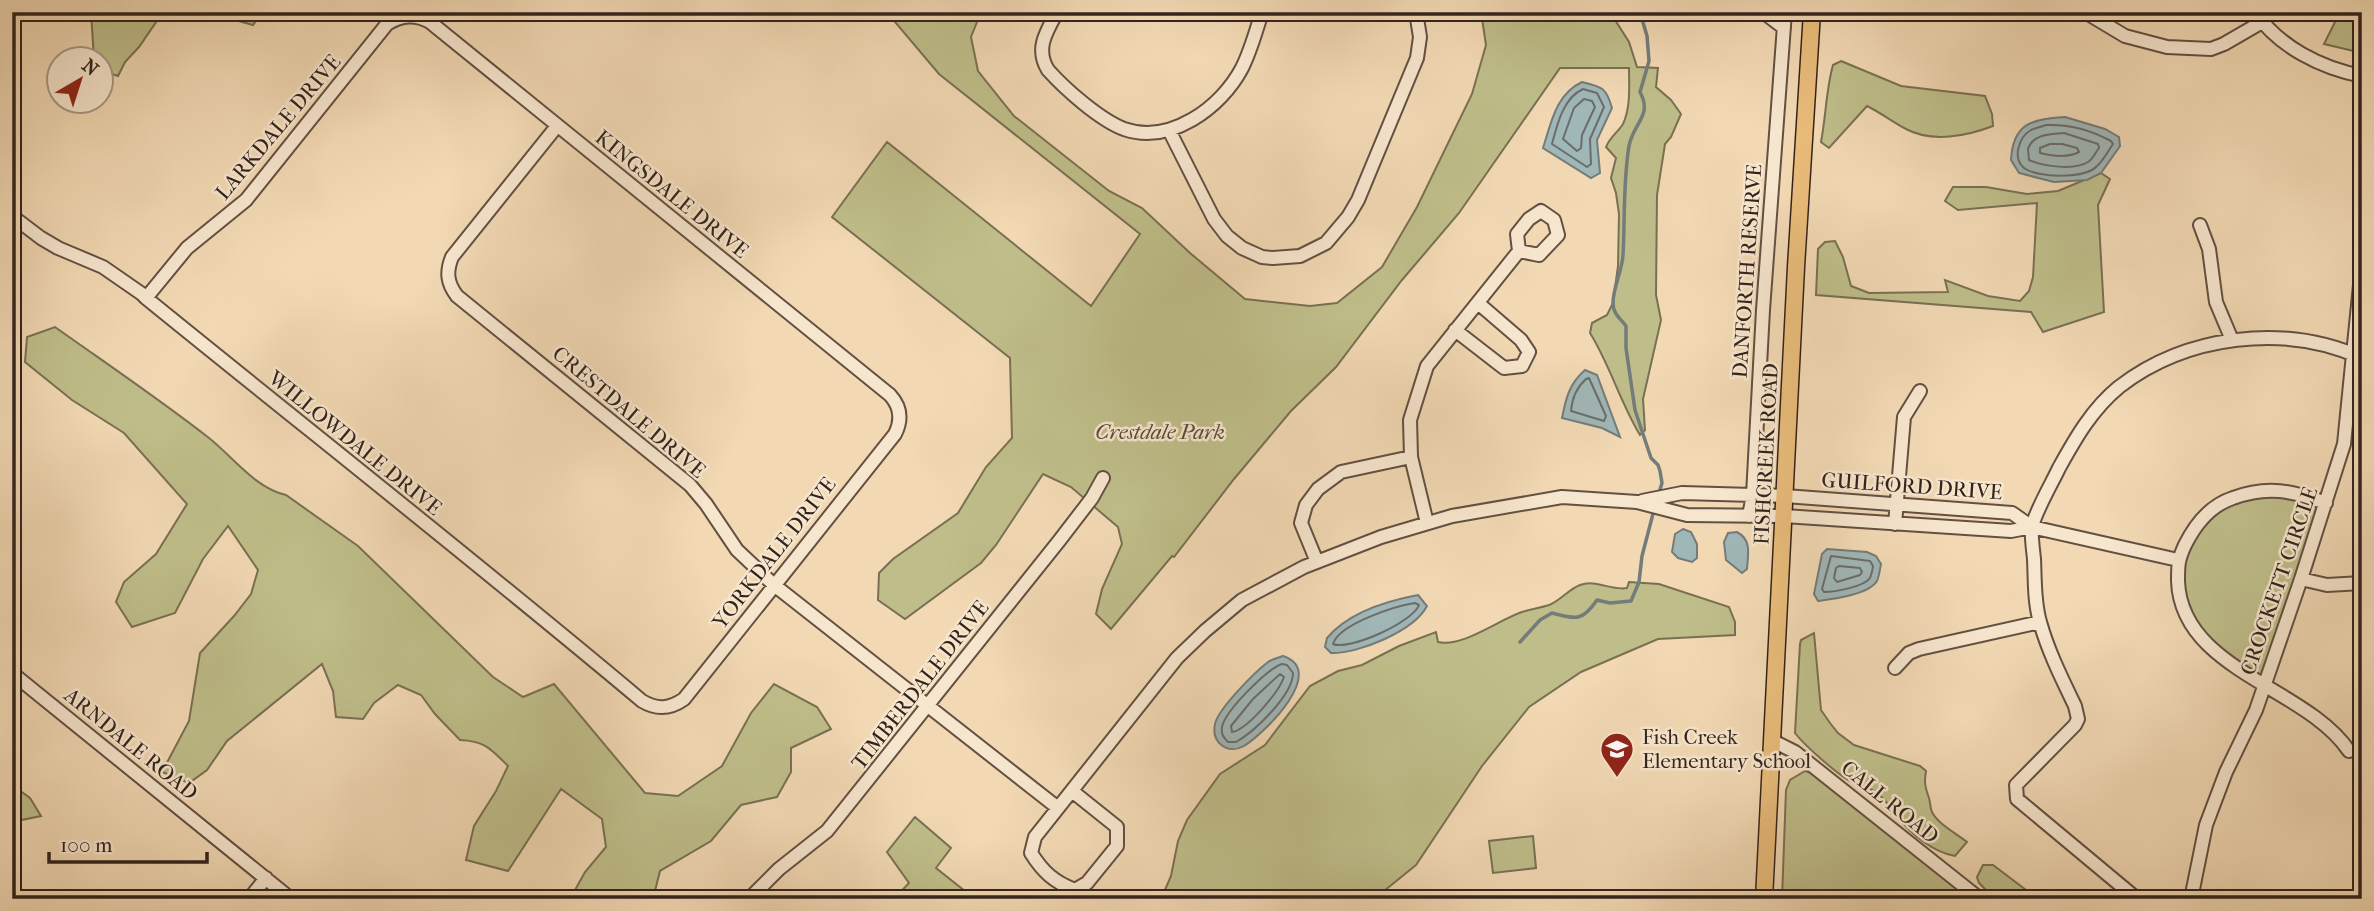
<svg xmlns="http://www.w3.org/2000/svg" width="2374" height="911" font-family="'IM FELL French Canon',serif">
  <style>
    .green { fill: #bfbe8a; stroke: #797053; stroke-width: 2 }
    .water { fill: #a0b7b8; stroke: #747c7a; stroke-width: 2 }
    .lines { fill: none; stroke-linecap: round; stroke-linejoin: round }
    .shore { stroke: #6a6d6a; stroke-width: 2 }
    .stream { stroke: #747c7a; stroke-width: 3.5 }
    .minor-casing { stroke: #635042; stroke-width: 16 }
    .major-casing { stroke: #33231c; stroke-width: 19 }
    .minor { stroke: #f7e6ce; stroke-width: 12 }
    .major { stroke: #e9bc7a; stroke-width: 16 }
    .labels { text-anchor: middle; dominant-baseline: central; stroke-width: 5; stroke-linejoin: round; paint-order: stroke }
    .street-label { font-size: 21px; fill: #33231c; stroke: #f7e6ce }
    .park-label { font-size: 21px; font-style: italic; fill: #564a38; stroke: #f7e6ce }
    .poi-label { font-size: 21px; fill: #33231c; stroke: #f7e6ce; text-anchor: start }
  </style>
  <rect width="100%" height="100%" fill="#f2d9b4"/>
  <filter id="stains"><feTurbulence type="fractalNoise" baseFrequency=".00286" numOctaves="4"/><feColorMatrix values="0 0 0 0 .2 0 0 0 0 .09 0 0 0 0 .02 0 0 0 .5 -.17"/></filter>
  <radialGradient id="worn" r=".72"><stop offset=".6" stop-color="#630" stop-opacity="0"/><stop offset="1" stop-color="#630" stop-opacity=".3"/></radialGradient>
  <path class="green" d="M91 12H163L139 47 125 62 118 76 105 72 102 68V60L94 59Z
    M190 12H261L262 13 253 25 235 20 224 21Z
    M890 12H981L971 37 978 71 1014 116 1109 191 1142 208 1190 253 1245 299 1310 306 1337 303 1382 267 1417 207 1472 94 1486 45 1481 12H1610L1629 42 1637 67 1658 68 1656 87 1671 100 1681 114 1671 137 1665 144 1657 195 1656 295 1661 320 1643 399 1645 430 1640 435C1620 402 1610 365 1590 333L1592 323 1607 315 1613 303 1618 266 1619 214 1616 193 1611 178 1616 158 1606 147C1610 137 1618 132 1623 124 1631 107 1629 85 1629 68H1560L1459 213 1402 280 1336 367 1291 411 1234 479 1174 557 1172 556 1111 629 1096 614 1102 589 1122 544 1118 527 1071 487 1043 474 996 545 981 563 905 619 878 600 879 573 893 559 958 513 986 467 1012 438 1010 358 832 217 887 142 1091 306 1140 234 939 74 895 22Z
    M2340 12H2362V53L2324 44Z
    M1841 61 1901 86 1985 96 1992 114 1993 126C1967 136 1932 143 1906 129 1893 122 1881 113 1867 106L1829 148 1821 142C1826 116 1826 90 1833 65Z
    M2101 173 2110 179 2098 205 2104 312 2043 332 2031 312 1816 295 1818 249 1825 242 1835 241 1843 257 1851 286 1869 293 1948 292 1945 280 1988 296 2020 301 2029 291 2033 277 2037 203 1958 210 1945 201 1953 187H1986L2027 194 2058 191Z
    M55 327C107 364 159 399 209 438 233 457 255 488 286 495L358 546 493 677 523 697 554 684 645 793 678 796 722 766 751 713 774 684 817 707 831 729 791 748V772L777 797 741 805 711 841 660 871 653 899H570L585 872 606 847 602 819 561 789 508 871 466 860 474 826 496 791 508 766C491 749 485 741 460 740L435 714 421 695 398 685 374 703 363 719 336 717 333 691 322 664 227 741 207 770 189 783 162 772 189 721 200 653 234 616 251 594 258 570 228 526 203 559 175 613 132 627 116 602 124 582 156 554 187 504 124 433 72 400 25 362 27 337Z
    M2247 493 2326 503 2264 685 2187 620 2178 560 2208 514Z
    M1629 582 1659 584 1729 607 1735 622V635L1658 639 1581 672 1529 707 1482 766 1416 865 1379 895 1374 899H1161L1171 876 1178 841 1187 820 1220 774 1265 745 1310 686 1338 671 1362 665 1399 646 1436 632 1438 642C1462 648 1498 620 1522 612 1531 609 1540 608 1549 605 1560 601 1569 589 1580 585 1596 579 1611 591 1627 588Z
    M1814 633 1821 710 1830 723 1838 733 1854 745 1920 766 1926 771C1924 782 1925 787 1929 798 1930 801 1930 805 1931 809 1934 822 1956 833 1967 842L1955 856C1935 853 1910 834 1898 817 1892 809 1886 800 1877 793 1871 788 1857 785 1848 780 1835 772 1804 745 1795 733L1800 644 1801 640Z
    M1805 771 1821 776 1972 899H1782L1786 790 1790 780Z
    M12 785 30 798 41 816 12 822Z
    M915 817 951 848 936 868 975 899H894L909 883 887 852Z
    M1533 836 1536 868 1493 873 1489 841Z
    M1983 865H1993L2038 899H1995L1979 883 1977 877Z"/>
  <path class="water" d="M1582 82C1602 87 1606 87 1612 108L1597 140 1600 173 1591 178 1543 148C1551 123 1556 94 1582 82Z
    M2065 117 2105 129 2119 137 2120 146 2101 173 2087 180 2054 182 2019 173 2011 160C2013 123 2032 119 2065 117Z
    M1585 370 1597 375 1620 437 1602 428 1562 418C1566 398 1569 384 1585 370Z
    M1683 529 1691 532 1697 544V558L1692 562 1678 558 1672 552 1675 534Z
    M1737 532C1752 540 1748 554 1747 569L1742 573 1726 560 1724 542 1728 533Z
    M1827 549 1867 552 1876 556 1881 564C1880 569 1879 577 1877 581 1868 595 1833 599 1818 601L1814 594 1822 554Z
    M1418 595 1427 606C1414 631 1358 654 1331 653L1325 647 1327 638C1348 613 1386 601 1418 595Z
    M1283 656C1328 671 1265 733 1244 746 1228 755 1211 743 1215 724 1218 709 1255 672 1268 662 1272 659 1278 658 1283 656Z"/>
  <g class="lines">
    <path class="shore" d="M1583 89 1597 93 1604 107 1590 139 1591 164 1587 167 1552 144C1557 125 1563 98 1583 89Z
      M1584 99 1592 101 1595 107 1582 135 1581 148 1577 151 1563 139 1574 108Z
      M2046 125C2069 124 2091 130 2111 141L2113 144C2108 151 2103 161 2097 166 2086 179 2037 178 2024 168 2012 158 2019 137 2031 130 2035 128 2041 127 2046 125Z
      M2064 133 2098 144 2099 148C2095 153 2093 159 2088 162 2074 171 2043 166 2029 160L2028 149C2033 134 2050 134 2064 133Z
      M2050 144H2062L2077 148 2079 152C2068 158 2052 156 2040 153V148Z
      M1589 378 1606 416 1604 421 1571 411C1572 398 1576 388 1586 379Z
      M1831 556 1870 561 1873 566C1873 568 1871 576 1870 578 1864 587 1834 592 1824 592L1822 589Z
      M1839 566 1860 568 1862 572 1860 575 1837 582 1834 578 1836 568Z
      M1415 603 1419 605C1413 622 1349 651 1333 644 1339 624 1395 606 1415 603Z
      M1282 664 1287 665 1293 673C1293 695 1254 732 1236 742H1228C1223 737 1221 734 1222 727 1225 711 1267 669 1282 664Z
      M1280 674 1284 677C1279 692 1247 730 1232 732L1231 726 1253 699Z"/>
    <path class="stream" d="M1640 12 1647 36 1649 61 1640 92C1653 116 1633 123 1629 146 1623 182 1625 219 1623 255 1622 272 1613 287 1613 303 1613 314 1620 318 1626 326V348L1635 410 1651 458 1658 465 1660 471 1662 483 1659 493
      M1520 642 1540 620 1552 613C1576 619 1582 622 1597 600L1610 603 1631 601 1639 582 1642 556 1654 510"/>
    <defs>
      <path id="minor" d="M1057 12C1046 32 1035 49 1048 70 1065 89 1100 120 1124 129 1170 145 1221 108 1242 68 1251 50 1256 31 1262 12
        M1763 12 1784 28
        M2085 12 2125 36 2167 47 2211 49 2224 44 2262 22
        M2255 12C2279 47 2321 68 2362 76
        M557 126 452 257C446 272 447 283 457 296L690 485 706 504 737 550 774 585 1058 808
        M1169 130 1214 219 1227 236 1242 248 1262 257 1273 258 1300 256 1326 243 1348 217 1358 200 1417 58 1420 37 1416 12
        M12 216 41 238 58 248 103 267 142 294 146 298C311 432 479 564 642 701 657 710 670 709 684 699L895 434C902 420 901 407 890 395L430 22C415 14 402 15 387 24L246 200 187 248 146 298
        M2200 225 2209 249 2216 302 2232 340
        M1455 330 1504 368 1522 366 1529 352 1521 340 1478 303
        M1642 501 1682 493 1785 496 2012 513 2032 527 2178 560
        M2326 503C2292 491 2268 485 2233 498 2211 505 2195 525 2185 545 2178 560 2178 565 2178 581 2181 670 2306 687 2349 751
        M1749 516 1753 495 1763 310 1785 12
        M1427 523 1411 457 1410 420 1427 366 1519 251 1539 255 1558 235 1554 220 1541 211 1529 219 1517 234 1519 251
        M1895 524 1904 417 1920 391
        M1317 562 1301 523 1306 505 1318 489 1341 472 1411 457
        M2301 579 2327 585 2362 583
        M1895 668 1909 653 1919 649 2040 622
        M12 673 291 899
        M1773 741 1795 752 1980 899
        M1072 791 1117 827V846L1087 883 1075 890C1054 882 1043 872 1031 853L1035 837 1177 658 1205 631 1242 600 1304 567 1381 537 1452 516 1562 497 1637 502 1687 515 1784 516 2011 531 2032 527
        M249 899 266 878
        M749 899 779 869 827 831 1059 541 1092 498 1103 478
        M2137 899 2017 799 2016 785 2075 725 2078 719 2075 706C2062 679 2048 651 2040 622 2034 602 2035 579 2034 559 2033 549 2031 536 2032 527 2035 512 2052 483 2059 468 2075 439 2092 409 2119 387 2186 335 2285 323 2362 358
        M2191 899 2206 825 2226 772 2256 710 2301 579 2344 444 2362 265"/>
      <path id="major" d="M1764 899 1796 267 1812 12"/>
    </defs>
    <use href="#minor" class="minor-casing"/>
    <use href="#major" class="major-casing"/>
    <use href="#minor" class="minor"/>
    <use href="#major" class="major"/>
  </g>
  <defs>
    <symbol id="school-pin" viewBox="-11 -11 22 30"><path d="M0 17L-7.5 6A9.5 9.5 0 1 1 7.5 6Z" fill="#8f2418" stroke="#f7e6ce"/><path d="M0-5L7-2L0 1L-7-2ZM-4 1L0 2.5L4 1V4Q0 6-4 4Z" fill="#fff"/></symbol>
  </defs>
  <g fill-rule="evenodd">
    <use href="#school-pin" x="1598" y="730" width="38" height="52"/>
  </g>
  <g class="labels">
    <g class="street-label">
      <text transform="translate(278 127) rotate(-50)">LARKDALE DRIVE</text>
      <text transform="translate(672 194) rotate(39)">KINGSDALE DRIVE</text>
      <text transform="translate(1747 271) rotate(-86)">DANFORTH RESERVE</text>
      <text transform="translate(629 412) rotate(40)">CRESTDALE DRIVE</text>
      <text transform="translate(355 443) rotate(39)">WILLOWDALE DRIVE</text>
      <text transform="translate(1766 454) rotate(-87)">FISHCREEK ROAD</text>
      <text transform="translate(1912 486) rotate(4)">GUILFORD DRIVE</text>
      <text transform="translate(774 553) rotate(-52)">YORKDALE DRIVE</text>
      <text transform="translate(2279 581) rotate(-71)">CROCKETT CIRCLE</text>
      <text transform="translate(920 685) rotate(-52)">TIMBERDALE DRIVE</text>
      <text transform="translate(131 744) rotate(39)">ARNDALE ROAD</text>
      <text transform="translate(1890 802) rotate(39)">CALL ROAD</text>
    </g>
    <g class="park-label">
      <text x="1160" y="432">Crestdale Park</text>
    </g>
    <g class="poi-label">
      <text x="1642" y="737">Fish Creek<tspan x="1642" dy="24">Elementary School</tspan></text>
    </g>
  </g>
  <rect width="2374" height="911" fill="none" stroke="#f2d9b4" stroke-width="42"/>
  <rect x="14" y="14" width="2346" height="883" fill="none" stroke="#33231c" stroke-width="3.5"/>
  <rect x="21" y="21" width="2332" height="869" fill="none" stroke="#33231c" stroke-width="2"/>
  <g transform="translate(80 80) rotate(39)"><circle r="33" fill="#f7e6ce" stroke="#a99887" stroke-width="2"/>
  <path d="M0-5L12 26L0 18L-12 26Z" fill="#8f2418"/>
  <text y="-10" font-size="19" font-weight="bold" text-anchor="middle" fill="#33231c">N</text>
  </g>
  <path d="M49 852v10h158v-10" fill="none" stroke="#33231c" stroke-width="3.5"/>
  <text x="60" y="852" font-size="21" fill="#33231c" stroke="#f7e6ce" stroke-width="5" paint-order="stroke">100 m</text>
  <rect width="100%" height="100%" filter="url(#stains)"/>
  <rect width="100%" height="100%" fill="url(#worn)"/>
</svg>
